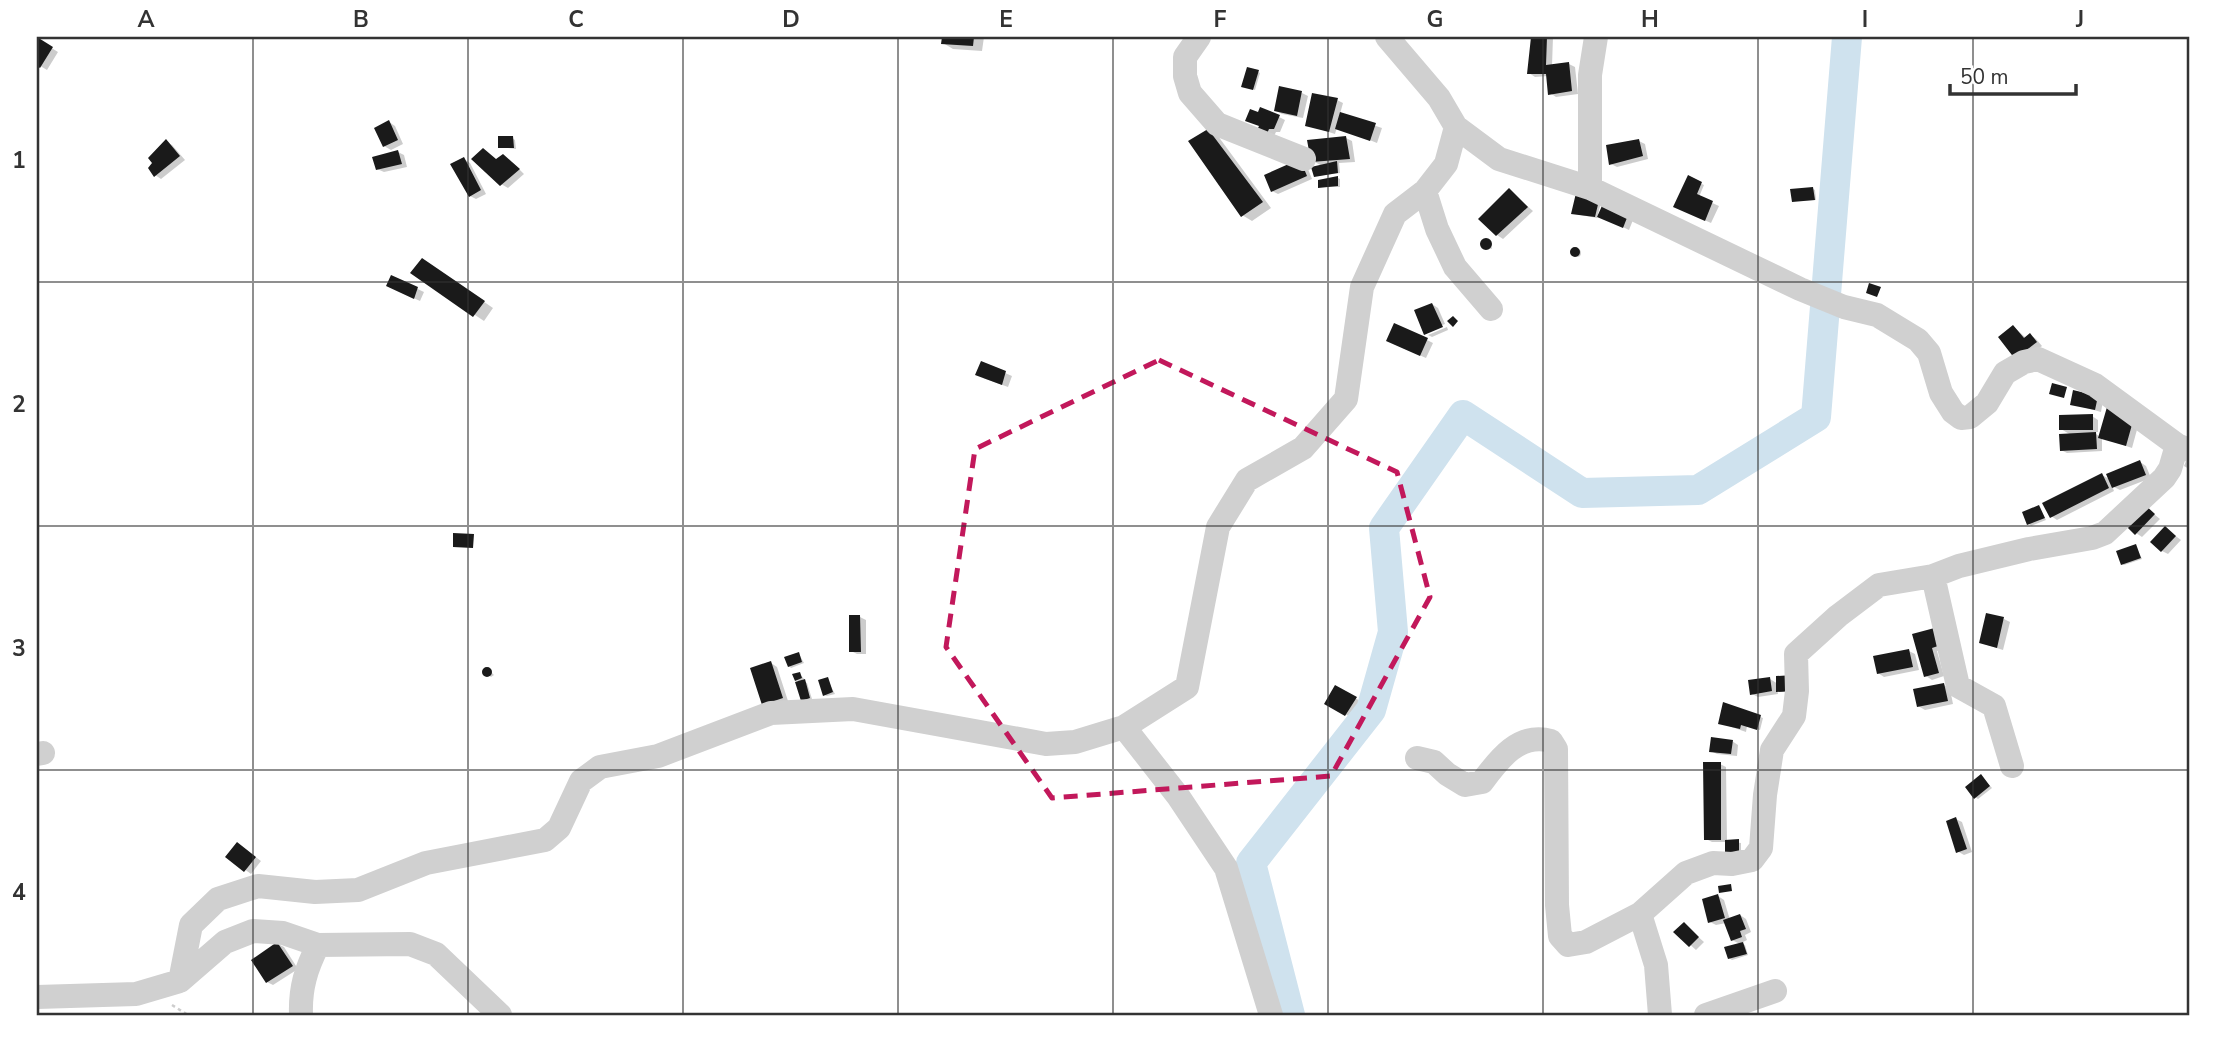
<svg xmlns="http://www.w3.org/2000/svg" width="2226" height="1052" font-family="'Nunito Sans',sans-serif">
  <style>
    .shadow { fill: #0003 }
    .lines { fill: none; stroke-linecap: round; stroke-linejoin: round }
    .river { stroke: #cfe2ee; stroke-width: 30 }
    .building { fill: #1a1a1a }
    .path { stroke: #cdcdcd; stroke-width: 2.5; stroke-dasharray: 3.5 3.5; stroke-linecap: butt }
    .minor { stroke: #d0d0d0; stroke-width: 24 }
    .marked { fill: none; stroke: #c2185b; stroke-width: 5; stroke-dasharray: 14 9; stroke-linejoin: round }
    .grid { fill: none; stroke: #333; stroke-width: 2; stroke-opacity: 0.55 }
    .neatline { fill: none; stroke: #333; stroke-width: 2.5 }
    .grid-label { font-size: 23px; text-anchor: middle; font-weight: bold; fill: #333 }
  </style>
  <rect width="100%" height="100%" fill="#fff"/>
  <path class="shadow" d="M944 37H984L982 51 953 49 943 43Z
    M1533 37H1553L1552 66 1569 64 1575 67 1578 94 1556 97 1550 93 1548 76 1535 77 1529 73Z
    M37 39 58 52 47 70 37 64Z
    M1258 72 1260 73 1255 90 1246 87Z
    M1302 93 1308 96 1303 118 1282 114 1276 111Z
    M1337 100 1343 103 1340 114 1382 128 1377 143 1337 127 1335 134 1307 125Z
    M1279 117 1285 120 1280 132H1276L1272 140 1258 133Z
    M389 122 395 126 403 144 391 150 384 146Z
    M1208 131 1218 136 1271 208 1252 221 1242 215Z
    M512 138 515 140 516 149 500 147Z
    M1346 138 1352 141 1355 162 1339 163 1340 173 1316 176 1322 166 1313 161Z
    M1639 141 1645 144 1648 159 1617 167 1611 164Z
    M166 142 172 145 185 160 161 179 155 175Z
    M398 152 404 155 407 167 384 172 377 169Z
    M464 159 470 163 486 194 476 199 470 196Z
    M509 159 524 174 508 188 501 184Z
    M1306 164 1312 179 1278 194 1272 191Z
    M1338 178 1340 179V187H1320Z
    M1688 178 1704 185 1699 197 1719 206 1711 223 1682 210Z
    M1813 189 1815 190 1816 200 1793 201Z
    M1509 190 1533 211 1503 239 1497 235Z
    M1602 199 1598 214 1635 215 1629 230 1598 215 1597 218 1575 214Z
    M1489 241 1491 243 1492 249 1482 245 1483 242Z
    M1573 253a4 4 0 1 1 8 0a4 4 0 1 1-8 0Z
    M432 266 493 308 484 321 412 273Z
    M392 277 424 292 420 301 394 289Z
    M1432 304 1438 308 1445 324 1427 331V334L1426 333Z
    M1447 327 1448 330 1432 337 1428 335Z
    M2014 327 2026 338 2030 335 2036 339 2042 346 2023 361Z
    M1427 340 1433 343 1426 358 1394 344Z
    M982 363 1012 376 1008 387 983 378Z
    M2074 393 2103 401 2101 412 2072 404Z
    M2108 409 2138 426 2132 448 2102 438V451L2067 453 2061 450 2071 435 2061 429 2092 416 2098 420V432H2093L2099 436 2100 440Z
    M2188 456 2189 457V469L2184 466Z
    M2140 462 2146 466 2151 478 2120 490 2112 486 2114 491 2057 520 2051 516 2102 475 2111 480Z
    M2144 506 2160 519 2142 537 2136 533Z
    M2039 507 2046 520 2031 526 2029 524Z
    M2165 528 2181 540 2168 554 2162 551Z
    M2136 546 2142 559 2124 565 2122 564Z
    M860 617 866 620V654H857L851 651Z
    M2004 619 2010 622 2003 650 1981 643Z
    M1914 635 1952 647 1937 651 1944 676 1932 680 1926 676Z
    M1909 651 1915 654 1919 670 1884 677 1878 673Z
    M799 654 804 663 791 668 789 666Z
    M771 663 777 667 788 701 769 707Z
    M488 669 494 675 491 677 484 671Z
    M800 674 804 679 802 680 807 683 812 699 805 702 801 682 796 680Z
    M827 679 835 694 827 696 824 695Z
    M1770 679 1778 684 1796 691 1781 692 1777 690 1778 694 1758 697 1752 694Z
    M1944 685 1950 689 1953 704 1925 710 1918 706Z
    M1336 687 1362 702 1352 718 1326 703Z
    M1760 717 1763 718 1760 730 1747 726 1746 732 1720 723Z
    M1732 741 1738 745 1737 756 1717 754 1711 751Z
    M1720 764 1726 767 1727 841 1741 843V858L1727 842H1712L1706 839Z
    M1983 778 1992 788 1978 799 1975 797Z
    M1956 819 1962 822 1972 852 1964 855 1957 851Z
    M244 848 261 861 251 874 228 857Z
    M1718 896 1724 900 1730 920 1740 915 1746 919 1751 932 1745 935 1747 940 1741 943 1745 945 1748 955 1732 960 1729 958 1740 944 1732 940 1726 923 1716 925 1710 922Z
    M1684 924 1704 942 1696 950 1676 932Z
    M278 944 284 947 298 969 273 985 267 982Z"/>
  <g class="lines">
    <path class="river" d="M1290 1015 1251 863 1371 710 1393 632 1384 528 1463 415 1582 493 1698 490 1816 417 1847 37"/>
  </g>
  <path class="building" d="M37 37 53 47 40 68 37 66Z
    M942 37H974L973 46 941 44Z
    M1531 37H1547L1546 65 1569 62 1572 91 1548 95 1546 74H1527Z
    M1247 67 1259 70 1253 90 1241 87Z
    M1279 86 1302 91 1297 116 1274 111Z
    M1312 93 1338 98 1329 132 1305 126Z
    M1260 107 1280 115 1274 129H1269L1265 138 1255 134 1259 126 1245 121 1250 109 1258 112Z
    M1340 112 1376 123 1370 141 1335 129Z
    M389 120 398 140 383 147 374 128Z
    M1208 129 1263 202 1241 217 1188 141Z
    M498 136H513L514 148H498Z
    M1346 136 1350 159 1311 162 1307 140Z
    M166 139 180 156 154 177 148 168 152 163 148 158Z
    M1639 139 1643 156 1609 165 1606 145Z
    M483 148 496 159 503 154 520 169 500 186 471 159Z
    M398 150 402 164 376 170 372 157Z
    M464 157 481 190 469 197 450 164Z
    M1300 159 1307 176 1271 192 1264 175Z
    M1337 161 1338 173 1314 177 1311 167Z
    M1688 175 1702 182 1697 194 1713 201 1705 221 1673 207Z
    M1338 176V186L1318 188V180Z
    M1813 187 1815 200 1792 202 1790 189Z
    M1509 188 1528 207 1496 236 1478 219Z
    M1576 193 1600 196 1595 217 1571 214Z
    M1605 199 1630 210 1623 228 1597 217Z
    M1480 244a6 6 0 1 1 12 0a6 6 0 1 1-12 0Z
    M1570 252a5 5 0 1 1 10 0a5 5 0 1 1-10 0Z
    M422 258 485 301 473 317 410 273Z
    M391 275 418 287 414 299 386 286Z
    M1869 283 1881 287 1877 297 1866 293Z
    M1432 303 1443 327 1424 335 1414 310Z
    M1453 316 1458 321 1453 327 1447 321Z
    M1394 323 1428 338 1420 356 1386 341Z
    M2013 325 2024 338 2030 333 2037 342 2015 359 1998 337Z
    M981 361 1006 371 1002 385 975 375Z
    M2052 383 2067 387 2064 398 2049 394Z
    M2073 390 2098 396 2095 410 2070 405Z
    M2107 407 2133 421 2126 446 2098 438Z
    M2093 414V430H2059V415Z
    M2096 432 2097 449 2060 451 2059 434Z
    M2140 460 2146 475 2112 488 2106 474Z
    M2102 473 2109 488 2050 518 2042 503Z
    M2144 504 2155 514 2135 535 2124 524Z
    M2039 505 2045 518 2027 525 2022 512Z
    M2165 526 2176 536 2161 552 2150 542Z
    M453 533 474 534 473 548 453 547Z
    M2136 544 2141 558 2121 565 2116 551Z
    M1986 613 2004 617 1997 648 1979 643Z
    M849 615H860L861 652H849Z
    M1942 626 1947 643 1932 648 1939 673 1924 677 1912 634Z
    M1909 649 1913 667 1877 674 1873 656Z
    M799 652 802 662 788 667 784 657Z
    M771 661 783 698 762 705 750 668Z
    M482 672a5 5 0 1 1 10 0a5 5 0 1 1-10 0Z
    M800 672 802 678 795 681 792 674Z
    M1794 675V691L1776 692V676Z
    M828 677 833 692 823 696 818 680Z
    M1770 677 1772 691 1750 695 1748 680Z
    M805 679 810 698 801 701 795 682Z
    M1944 683 1948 701 1917 707 1913 689Z
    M1335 685 1357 697 1345 716 1324 704Z
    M1723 702 1761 715 1757 730 1741 725 1740 729 1718 724Z
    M1711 737 1733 740 1731 754 1709 752Z
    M1703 762H1721V840H1704Z
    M1981 774 1990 786 1974 799 1965 787Z
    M1956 817 1967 849 1956 853 1946 821Z
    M1739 839V858H1725V840Z
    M237 842 256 857 244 872 225 857Z
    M1731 884 1732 891 1719 893 1718 886Z
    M1718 894 1725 918 1708 923 1702 899Z
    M1740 914 1746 929 1740 931 1742 937 1731 941 1723 920Z
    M1684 922 1699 937 1689 947 1673 932Z
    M277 942 293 966 266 983 251 960Z
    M1743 942 1747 954 1728 959 1724 947Z"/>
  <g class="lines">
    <path class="path" d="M172 1005 188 1015"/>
    <path class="minor" d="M1199 37 1185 57V76L1190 93 1217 124 1304 159
      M1387 37 1439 98 1456 127 1499 159 1590 188
      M1596 37 1590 75V188L1800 289 1844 307 1877 315 1918 340 1929 353 1941 393 1953 412 1961 418 1970 417 1987 403 2005 373 2024 362 2038 359 2095 385 2177 445 2189 450
      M1425 191 1437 229 1455 267 1491 309
      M37 754 43 753
      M1417 758 1434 762 1447 774 1465 785 1482 782C1499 759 1519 732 1551 741L1556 749 1557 905 1560 936 1568 945 1586 942 1640 914 1686 873 1713 863 1732 864 1752 860 1761 848 1765 795 1772 750 1794 716 1797 691 1796 654 1838 616 1879 585 1933 576
      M2012 766 1994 706 1958 686 1933 576 1959 566 2029 549 2092 538 2105 533 2164 478 2170 469 2177 445
      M1640 914 1656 965 1660 1015
      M180 981 225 942 253 931 283 933 318 945 410 944 436 954 500 1015
      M37 997 136 994 180 981 191 925 218 899 258 886 315 892 358 890 426 863 545 840 559 828 581 781 600 767 658 756 771 713 853 709 1046 744 1075 742 1124 727
      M301 1015C300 988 306 969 318 945
      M1271 1015 1226 868 1178 796 1124 727 1187 687 1218 527 1247 480 1303 448 1346 399 1362 287 1395 214 1425 191 1446 164 1456 127
      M1706 1015 1775 991"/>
  </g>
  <path class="marked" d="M1159 360 1397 472 1430 597 1331 776 1052 798 946 647 975 449Z"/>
  <path class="grid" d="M253 37V1015M468 37V1015M683 37V1015M898 37V1015M1113 37V1015M1328 37V1015M1543 37V1015M1758 37V1015M1973 37V1015M37 282H2189M37 526H2189M37 770H2189"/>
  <rect width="2226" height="1052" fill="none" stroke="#ffffff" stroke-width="77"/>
  <path d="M1950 84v10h126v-10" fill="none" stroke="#333333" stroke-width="3.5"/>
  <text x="1960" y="84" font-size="21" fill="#333333" stroke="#ffffff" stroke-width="5" paint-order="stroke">50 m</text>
  <rect x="38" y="38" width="2150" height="976" class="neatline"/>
  <g class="grid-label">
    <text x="146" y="27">A</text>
    <text x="361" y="27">B</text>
    <text x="576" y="27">C</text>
    <text x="791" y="27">D</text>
    <text x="1006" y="27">E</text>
    <text x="1220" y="27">F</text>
    <text x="1435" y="27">G</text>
    <text x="1650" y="27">H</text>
    <text x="1865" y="27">I</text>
    <text x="2080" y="27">J</text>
    <text x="19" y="168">1</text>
    <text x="19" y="412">2</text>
    <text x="19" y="656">3</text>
    <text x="19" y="900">4</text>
  </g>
</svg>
